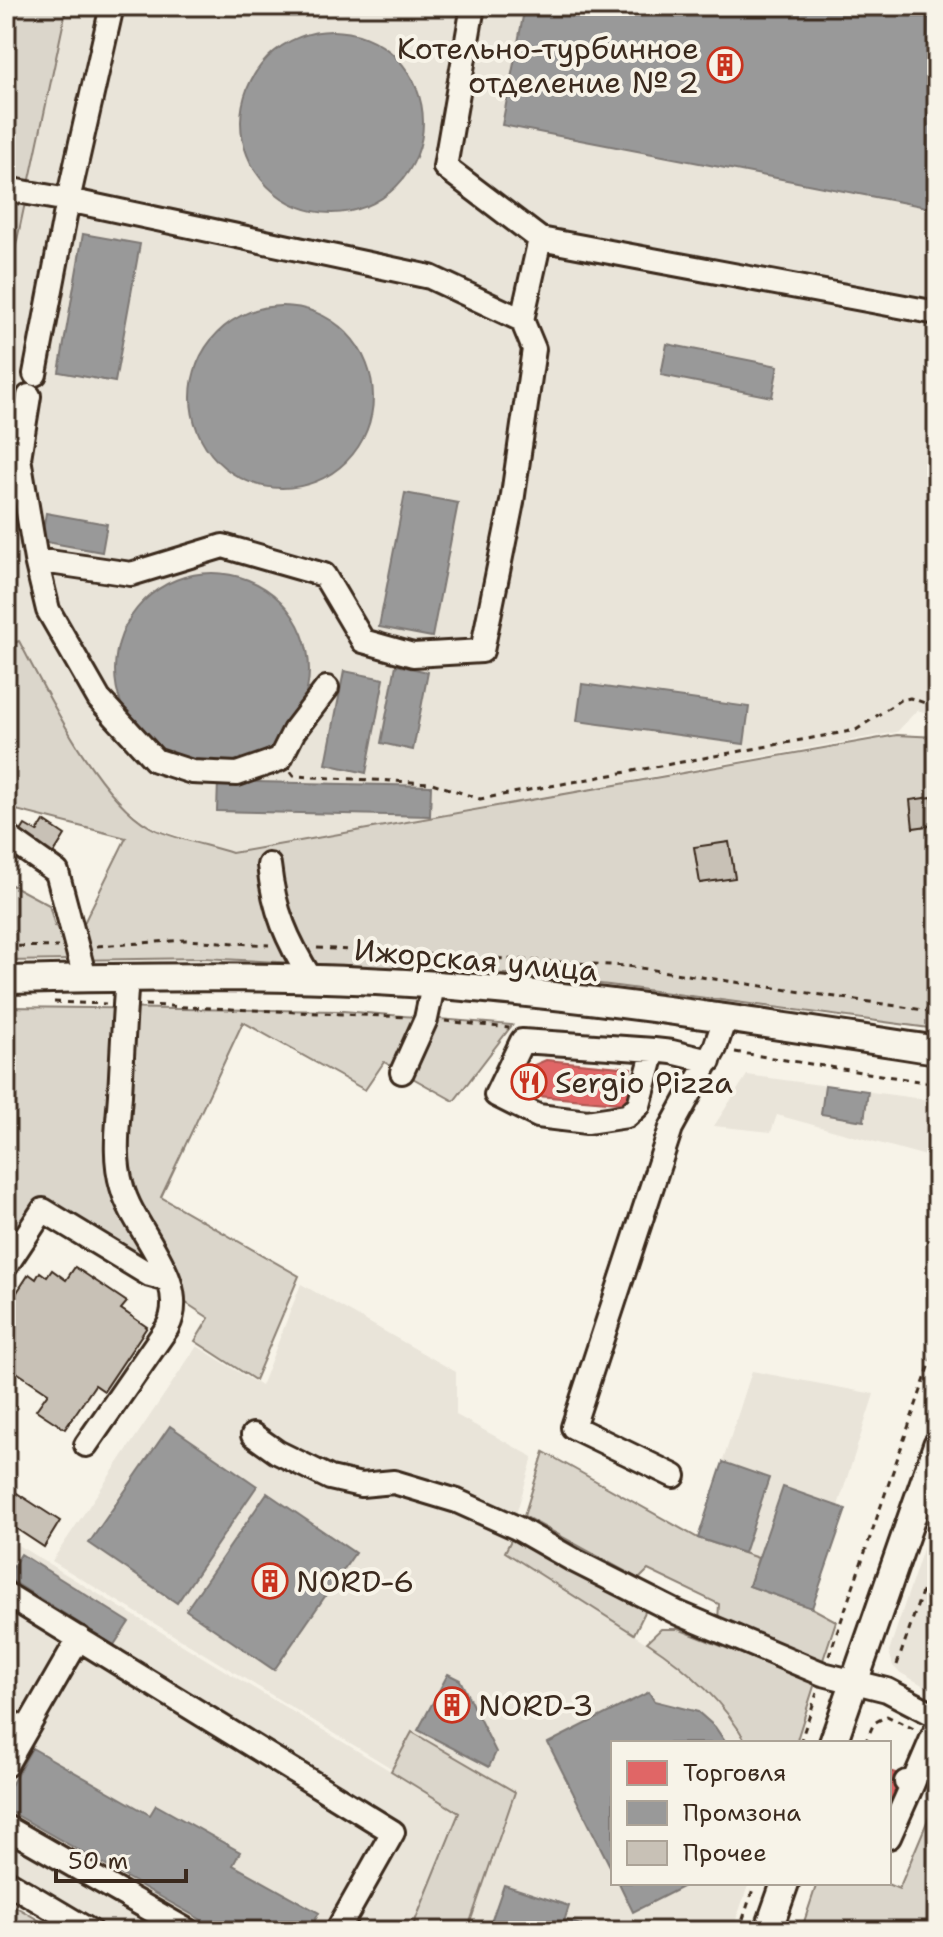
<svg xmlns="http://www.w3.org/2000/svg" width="943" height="1937" font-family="'Shantell Sans',sans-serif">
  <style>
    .built { fill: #e9e4d9 }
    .green { fill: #dbd6cb; stroke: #8b8074; stroke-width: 2 }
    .shops { fill: #e06666; stroke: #ae5450; stroke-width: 2 }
    .industry { fill: #999; stroke: #7d7874; stroke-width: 2 }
    .building { fill: #c8c1b6; stroke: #3b2a1e; stroke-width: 2 }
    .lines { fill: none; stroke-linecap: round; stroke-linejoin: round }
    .minor-casing { stroke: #3b2a1e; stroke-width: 28 }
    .major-casing { stroke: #3b2a1e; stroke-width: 32 }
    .path { stroke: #3b2a1e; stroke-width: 3; stroke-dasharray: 6 6; stroke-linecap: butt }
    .minor { stroke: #f7f3e8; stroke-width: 22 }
    .major { stroke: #f7f3e8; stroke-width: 26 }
    .labels { text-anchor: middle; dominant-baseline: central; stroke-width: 8; stroke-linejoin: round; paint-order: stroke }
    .poi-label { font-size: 30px; fill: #3b2a1e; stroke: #f7f3e8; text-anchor: start }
    .street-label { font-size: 30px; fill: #3b2a1e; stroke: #f7f3e8 }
  </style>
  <rect width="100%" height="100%" fill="#f7f3e8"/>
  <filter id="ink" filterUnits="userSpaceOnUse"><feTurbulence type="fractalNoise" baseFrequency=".0125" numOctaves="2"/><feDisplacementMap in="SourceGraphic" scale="16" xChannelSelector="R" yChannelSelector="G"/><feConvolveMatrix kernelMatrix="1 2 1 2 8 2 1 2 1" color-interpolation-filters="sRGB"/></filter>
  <g filter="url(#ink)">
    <path class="built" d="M67 6H937V716L917 710 897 732 232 853 150 827 110 793 64 725 20 642 6 646V292Z
      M747 1075 937 1101V1159L777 1115 771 1132 714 1126Z
      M301 1284 456 1372V1415L533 1457 505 1552 676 1662 716 1699 745 1739 747 1743H613V1883H749L732 1931H430L496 1832 52 1561 197 1346 261 1386Z
      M752 1371 874 1394 838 1506 846 1509 812 1608 749 1586 698 1538Z
      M937 1507V1693L899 1672 893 1666 889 1651Z
      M6 1538 460 1813 411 1931H114L6 1869Z"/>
    <path class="green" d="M6 6H67L6 292Z
      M19 641C48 695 97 797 150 827 167 837 211 846 232 853L897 735 937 737V1029L609 985 505 974 203 958 6 961V882L49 905 55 926 81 929 126 838 12 809 6 795V646Z
      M6 1007 343 1011 512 1025 454 1101 384 1062 365 1090 243 1022 161 1197 299 1276 255 1380 195 1341 209 1318 44 1210 6 1266Z
      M544 1452 698 1538 758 1558 749 1586 812 1608 836 1621 821 1666 718 1621 719 1604 648 1570 639 1579 524 1516Z
      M515 1532 647 1608 634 1634 505 1552Z
      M661 1629H678L815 1683 796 1743H747C723 1701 687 1668 647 1642Z
      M412 1732 515 1792 467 1931H411L459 1813 391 1771Z
      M937 1798V1931H847L830 1924 826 1931H801L817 1883H885L899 1889Z
      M6 1901 57 1931H6Z"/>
    <path class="shops" d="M546 1060 631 1068 629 1104 515 1094 520 1075 527 1068Z
      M889 1771 908 1777 889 1827Z"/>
    <path class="industry" d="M525 6H937V209L502 125Z
      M241 122a91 91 0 1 1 182 0a91 91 0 1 1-182 0Z
      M83 234 140 244 115 382 59 372Z
      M191 397a91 91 0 1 1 182 0a91 91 0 1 1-182 0Z
      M667 344 778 366 772 397 661 375Z
      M405 493 458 503 432 637 379 627Z
      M46 513 107 524 102 552 41 541Z
      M115 670a97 97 0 1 1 194 0a97 97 0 1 1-194 0Z
      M396 665 428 672 413 750 381 743Z
      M344 671 384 679 366 773 326 764Z
      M582 684 749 707 744 744 577 721Z
      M218 781 431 786 430 816 217 811Z
      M825 1085 868 1091 864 1121 821 1114Z
      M170 1426 257 1486 177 1603 89 1543Z
      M723 1462 769 1478 744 1553 698 1538Z
      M783 1487 846 1509 812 1608 749 1586Z
      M267 1493 355 1553 274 1670 186 1610Z
      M21 1554 129 1622 114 1645 6 1577Z
      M448 1674 460 1680 496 1752 489 1767 418 1730Z
      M649 1692 654 1701 698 1712 715 1727 726 1743H613V1872L548 1743Z
      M32 1748 150 1815 156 1805 240 1852 233 1865 319 1913 309 1931H221L6 1809V1794Z
      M619 1883H690L633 1912Z
      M504 1885 569 1906 561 1931H488Z
      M565 1920 581 1925 584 1931H561Z"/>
    <path class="building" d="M932 797 935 825 913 828 910 800Z
      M44 821 65 835 53 854 20 833 25 825 37 832Z
      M729 842 735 878 700 883 694 847Z
      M75 1267 127 1302 121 1309 147 1327 104 1391 95 1385 65 1429 36 1410 48 1393 6 1365V1342L13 1332 6 1327V1309L29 1274 36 1279 40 1272 47 1277 52 1270 66 1280Z
      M6 1486 60 1521 44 1547 6 1522Z"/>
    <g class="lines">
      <defs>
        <path id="minor" d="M112 6 68 200 430 277 522 320 540 239
          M473 6 445 167 540 239 937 313
          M6 189 68 200 35 374
          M29 396 19 458 36 560
          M327 688 294 731 280 759 237 774 192 772 155 760 99 699 48 610 36 560 131 574 223 546 324 575 363 641 413 655 482 651 512 502 534 349 522 320
          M6 836 57 872 85 978
          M269 865C274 911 287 940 311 979
          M654 1050 639 1105 627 1116 587 1122 538 1116 496 1095 522 1041 654 1050 672 1052 709 1061
          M402 1072 426 1019 433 986
          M6 1266 43 1210 150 1275 168 1280
          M253 1435 277 1452 330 1478 361 1485 394 1482 457 1501 517 1528 575 1561 678 1613 823 1674 887 1690 937 1716
          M86 1445 167 1328C192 1282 134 1232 122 1187 113 1157 118 1125 120 1095 122 1055 124 1016 127 977
          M674 1476 573 1427 671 1128 715 1048 725 1018
          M6 1594 393 1832 337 1931
          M6 1720 26 1730
          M6 1765 79 1638
          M906 1782 913 1783 937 1727
          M6 1827 188 1931
          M889 1837 913 1783
          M6 1881 90 1931"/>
        <path id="major" d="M6 980C166 976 326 974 486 989 637 1003 787 1027 937 1050
          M833 1743 937 1445
          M768 1931 785 1883"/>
      </defs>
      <use href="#minor" class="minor-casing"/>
      <use href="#major" class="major-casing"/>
      <path class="path" d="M6 9 7 6
        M291 772 294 776 432 783 480 799 856 730 900 700 910 698 937 707
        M6 946 58 947
        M97 946 186 940 269 945
        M317 948 627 966 937 1012
        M54 1002 106 1004
        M145 1005 406 1017
        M445 1021 509 1028
        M735 1052 937 1084
        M829 1656 937 1344
        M897 1665 937 1548
        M800 1743 817 1693
        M865 1743 874 1723 887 1716 916 1730
        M739 1931 755 1883"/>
      <use href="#minor" class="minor"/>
      <use href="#major" class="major"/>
    </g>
  </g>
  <defs>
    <symbol id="building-ring" viewBox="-11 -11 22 22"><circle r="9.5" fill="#f7f3e8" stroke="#c8321e" stroke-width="1.5"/><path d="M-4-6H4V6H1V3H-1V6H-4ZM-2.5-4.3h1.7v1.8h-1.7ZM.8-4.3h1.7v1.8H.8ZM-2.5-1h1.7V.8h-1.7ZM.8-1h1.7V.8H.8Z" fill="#c8321e"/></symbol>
    <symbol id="restaurant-ring" viewBox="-11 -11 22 22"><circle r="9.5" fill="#f7f3e8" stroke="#c8321e" stroke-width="1.5"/><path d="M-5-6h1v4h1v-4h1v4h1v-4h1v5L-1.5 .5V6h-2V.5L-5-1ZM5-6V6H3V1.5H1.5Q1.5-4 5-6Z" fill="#c8321e"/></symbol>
  </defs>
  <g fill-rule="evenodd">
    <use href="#building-ring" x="705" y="45" width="40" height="40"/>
    <use href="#restaurant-ring" x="509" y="1062" width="40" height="40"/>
    <use href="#building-ring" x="250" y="1561" width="40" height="40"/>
    <use href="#building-ring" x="432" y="1685" width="40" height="40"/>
  </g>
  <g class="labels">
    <g class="poi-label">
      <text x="699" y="48" text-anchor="end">Котельно-турбинное<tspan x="699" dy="34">отделение № 2</tspan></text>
      <text x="555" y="1082">Sergio Pizza</text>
      <text x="296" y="1581">NORD-6</text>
      <text x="478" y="1705">NORD-3</text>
    </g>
    <g class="street-label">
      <text transform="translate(476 960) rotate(5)">Ижорская улица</text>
    </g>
  </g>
  <rect width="943" height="1937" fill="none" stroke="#f7f3e8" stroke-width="32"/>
  <rect x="16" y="16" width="911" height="1905" fill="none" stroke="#3b2a1e" stroke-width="3" filter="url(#ink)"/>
  <rect x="611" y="1741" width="280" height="144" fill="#f7f3e8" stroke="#aca397" stroke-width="2"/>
  <rect x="627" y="1761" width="40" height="24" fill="#e06666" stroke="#aca397" stroke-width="2"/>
  <text x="683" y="1781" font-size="24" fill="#3b2a1e">Торговля</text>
  <rect x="627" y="1801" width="40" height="24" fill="#999999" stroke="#aca397" stroke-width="2"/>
  <text x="683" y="1821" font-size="24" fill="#3b2a1e">Промзона</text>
  <rect x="627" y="1841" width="40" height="24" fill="#c8c1b6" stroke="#aca397" stroke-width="2"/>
  <text x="683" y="1861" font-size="24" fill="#3b2a1e">Прочее</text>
  <path d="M56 1869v12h130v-12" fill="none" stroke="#3b2a1e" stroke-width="4"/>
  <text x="68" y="1869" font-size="24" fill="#3b2a1e" stroke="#f7f3e8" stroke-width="6" paint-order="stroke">50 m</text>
</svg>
